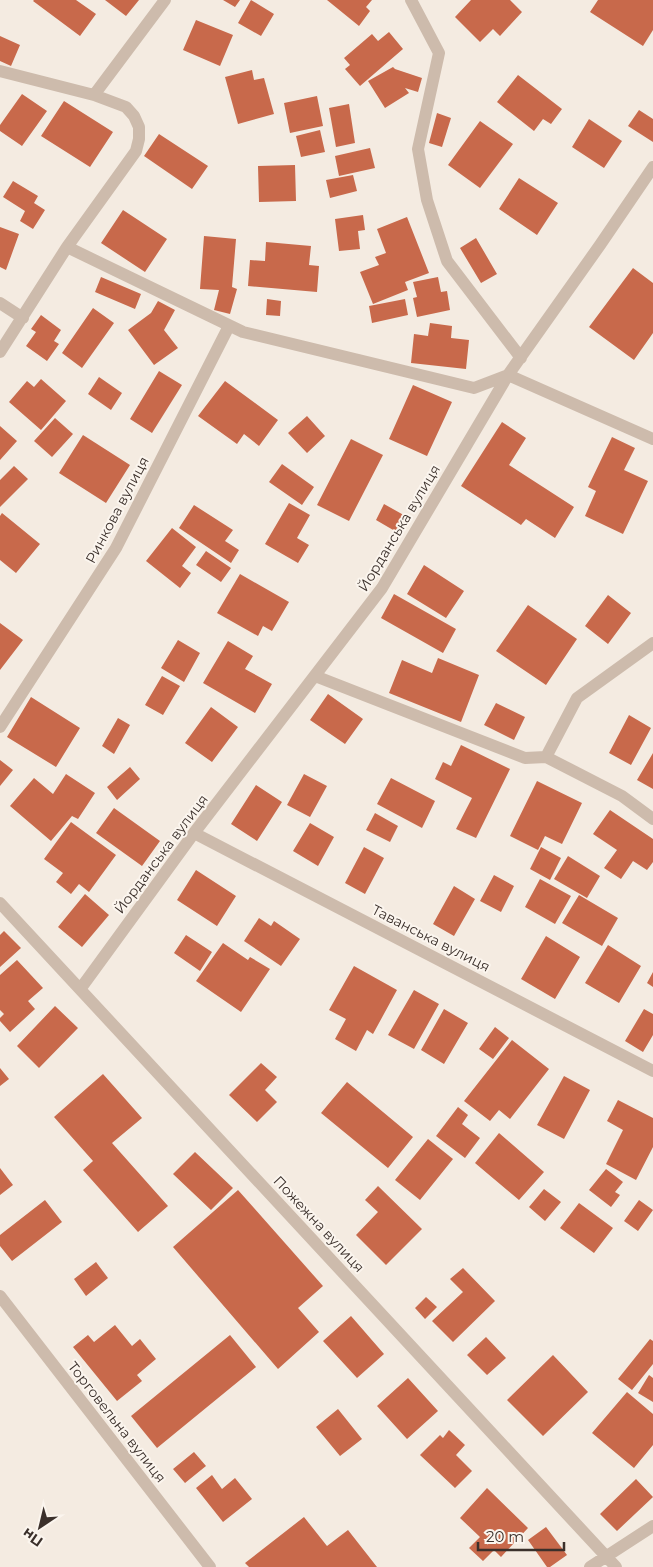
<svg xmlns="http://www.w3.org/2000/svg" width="653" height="1567" font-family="Montserrat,sans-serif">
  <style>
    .building { fill: #c8694b }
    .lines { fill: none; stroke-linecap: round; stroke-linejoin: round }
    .street { stroke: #cdbbac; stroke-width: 12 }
    .labels { text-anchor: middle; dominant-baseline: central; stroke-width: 4; stroke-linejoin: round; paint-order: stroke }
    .street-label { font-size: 14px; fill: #3b302b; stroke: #fbf5ee }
  </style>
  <rect width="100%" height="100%" fill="#f4ebe1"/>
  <path class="building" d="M34 0H76L96 14 80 36 33 1Z
    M105 0H139L126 16Z
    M223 0H240L235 7Z
    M251 0 274 14 261 36 238 23Z
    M327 0H372L366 7 370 11 359 26Z
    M471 0H510L522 12 500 36 493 29 480 42 455 17Z
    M598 0H653V30L643 46 590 12Z
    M196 20 233 35 220 66 183 50Z
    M389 32 403 49 360 86 345 69 350 65 344 58 372 34 378 41Z
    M0 36 20 45 11 66 0 61Z
    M393 67 395 69 422 78 418 92 405 88 409 93 385 108 368 81Z
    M252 70 254 80 264 78 274 114 238 124 225 77Z
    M518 75 562 109 551 124 543 119 534 131 497 102Z
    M22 94 47 111 22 146 0 131V125Z
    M317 96 323 126 290 133 284 103Z
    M64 101 113 132 90 167 41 136Z
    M349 104 355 143 336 147 329 108Z
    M639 110 653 119V142L628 126Z
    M437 113 451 118 442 147 429 143Z
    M589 119 622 141 604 168 572 147Z
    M480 121 513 144 480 188 448 165Z
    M320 130 325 152 301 157 296 136Z
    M159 134 208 166 192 189 144 156Z
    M370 148 375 168 339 176 335 156Z
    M295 165 296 201 259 202 258 166Z
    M353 175 357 191 330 198 326 180Z
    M519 178 558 203 537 235 499 209Z
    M13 181 38 196 34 203 45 210 33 229 20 221 25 211 3 197Z
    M123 210 167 239 145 272 101 243Z
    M363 215 365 230 358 231 360 249 339 251 335 219Z
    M407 217 429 273 405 282 408 290 373 304 360 272 379 265 375 257 386 253 377 229Z
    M0 227 19 234 6 270 0 267Z
    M204 236 236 239 232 287 237 289 230 314 214 310 219 290 200 289Z
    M476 238 497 274 481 283 460 248Z
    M266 242 311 246 309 265 319 266 317 292 248 286 250 260 265 261Z
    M633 268 653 283V333L634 360 589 327Z
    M101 277 141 294 135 309 95 292Z
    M438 277 441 292 447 291 450 310 417 317 413 298 417 297 413 282Z
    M267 299 281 301 280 316 266 315Z
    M405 299 408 315 372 323 369 306Z
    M158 301 175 310 164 330 178 348 154 365 128 330 151 313Z
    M93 308 114 323 82 368 62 353Z
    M41 315 61 330 54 341 59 344 47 361 26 346 36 332 31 329Z
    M430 323 452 326 451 338 469 340 466 369 411 363 414 334 428 336Z
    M159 371 182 385 152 433 130 419Z
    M99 377 122 393 111 410 88 394Z
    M41 379 66 401 41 430 9 402 27 381 34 387Z
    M225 381 278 420 259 446 244 434 237 444 198 416Z
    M413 385 452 402 427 456 389 439Z
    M307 416 325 436 307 453 288 433Z
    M55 418 73 434 52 457 34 441Z
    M502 422 526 438 509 465 574 507 555 538 526 519 521 525 461 486Z
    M0 426 17 441 0 460Z
    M83 435 130 465 106 503 59 473Z
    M612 437 635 448 624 470 648 481 623 534 585 516 596 491 588 487Z
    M351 439 383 455 349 521 317 505Z
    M282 464 314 487 302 505 269 482Z
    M14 466 28 479 0 507V480Z
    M289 503 310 515 297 538 309 545 298 563 265 544Z
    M384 504 409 518 400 534 376 520Z
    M194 505 233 530 225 541 239 550 231 563 179 528Z
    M2 513 40 544 16 573 0 560V516Z
    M172 528 196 547 182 566 191 573 180 588 146 561Z
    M206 551 231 568 221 582 196 565Z
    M424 565 464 591 446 618 407 594Z
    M240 574 289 602 272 631 263 626 258 636 217 613Z
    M394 594 456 629 443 653 381 618Z
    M608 595 631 613 608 644 585 626Z
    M528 605 577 639 546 685 496 651Z
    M0 623 23 640 0 670Z
    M178 640 200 653 184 682 161 668Z
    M228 641 253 656 245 669 272 684 255 713 203 683Z
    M438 658 479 675 461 722 389 693 402 660 432 673Z
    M162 676 180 686 163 715 145 705Z
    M328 694 363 719 345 744 310 720Z
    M31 697 80 728 56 767 7 737Z
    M496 703 525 717 514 740 484 725Z
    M211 707 238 727 212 762 185 743Z
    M629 715 651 728 631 765 609 753Z
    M118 718 130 725 114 754 102 746Z
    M461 745 510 769 476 838 456 829 472 798 435 779 443 762 451 766Z
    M653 753V789L637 780Z
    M0 760 13 770 0 786Z
    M130 767 140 779 117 800 107 787Z
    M66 774 95 793 78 819 72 816 51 841 10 806 34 778 53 794Z
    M304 774 327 786 310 817 287 805Z
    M391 778 435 801 422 828 377 804Z
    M537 781 582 803 562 844 545 836 538 850 510 836Z
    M256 785 282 802 257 841 231 824Z
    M114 808 160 841 142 866 96 833Z
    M610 810 653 839V862L647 870 633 861 621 879 604 868 617 850 593 834Z
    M375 813 398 826 390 842 366 830Z
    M71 822 116 855 89 892 79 884 71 894 56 882 63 873 44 859Z
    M310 823 334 837 318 866 293 851Z
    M364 847 384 858 365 894 345 883Z
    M541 847 561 858 550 880 530 869Z
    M568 856 600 876 587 898 554 879Z
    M196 870 236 896 217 926 177 900Z
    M494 875 514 886 501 912 480 901Z
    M540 879 571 896 555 924 525 907Z
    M454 886 475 899 454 936 433 924Z
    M85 894 109 915 82 947 58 927Z
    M579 895 618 918 602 946 562 923Z
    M259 918 271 926 274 921 300 939 281 966 244 941Z
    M4 931 21 948 0 967V935Z
    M186 935 212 952 200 971 174 953Z
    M546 936 580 957 555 999 521 979Z
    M223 943 248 960 250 957 270 969 241 1012 196 981Z
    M608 945 641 966 619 1003 585 983Z
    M17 960 43 988 28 1001 35 1009 10 1032 0 1021V1018L4 1014 0 1010V975Z
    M354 966 397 990 373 1034 367 1030 356 1051 335 1039 346 1019 329 1010Z
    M653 972V987L647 983Z
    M414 990 439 1004 414 1049 388 1035Z
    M55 1006 78 1028 39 1068 17 1046Z
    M444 1009 468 1023 444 1064 421 1050Z
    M644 1009 653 1014V1035L643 1052 625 1041Z
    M495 1027 509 1038 493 1059 479 1049Z
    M512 1040 549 1069 510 1119 499 1110 490 1121 464 1101Z
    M261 1063 277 1077 265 1090 277 1102 257 1122 229 1095Z
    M0 1068 9 1079 0 1086Z
    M103 1074 142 1118 112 1143 168 1206 138 1232 83 1170 93 1161 54 1117Z
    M564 1076 590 1090 564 1139 537 1125Z
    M347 1082 413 1137 388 1168 321 1113Z
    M618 1100 653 1118V1147L636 1180 606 1164 623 1130 607 1121Z
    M458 1107 468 1115 462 1124 480 1138 465 1158 436 1136Z
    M499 1133 544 1172 519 1200 475 1163Z
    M428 1139 453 1159 420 1200 395 1180Z
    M195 1152 233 1188 211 1210 173 1174Z
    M0 1168 13 1185 0 1195Z
    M606 1169 623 1182 615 1192 620 1195 611 1207 589 1190Z
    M378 1186 422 1229 386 1265 356 1235 378 1212 365 1200Z
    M544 1189 561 1202 545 1221 529 1207Z
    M238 1190 323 1286 298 1308 319 1332 278 1369 173 1247Z
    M45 1200 62 1222 12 1261 0 1246V1235Z
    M639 1200 653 1210 638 1231 624 1221Z
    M579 1203 613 1228 594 1253 560 1228Z
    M96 1262 108 1278 86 1296 74 1279Z
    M463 1268 495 1301 453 1342 432 1321 463 1292 450 1279Z
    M426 1297 437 1307 425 1319 415 1308Z
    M351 1316 384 1354 357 1378 323 1341Z
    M115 1325 132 1346 140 1339 156 1359 137 1375 142 1381 117 1401 73 1347 88 1335 94 1342Z
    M230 1335 256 1367 157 1448 131 1416Z
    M486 1337 506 1358 487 1375 467 1355Z
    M650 1339 653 1341V1364L632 1390 618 1379Z
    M553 1355 588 1392 543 1436 507 1400Z
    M649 1375 653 1378V1402L638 1393Z
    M408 1378 438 1411 407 1439 377 1406Z
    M627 1392 653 1414V1445L634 1468 592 1433Z
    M338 1409 362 1439 340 1456 316 1427Z
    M449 1430 465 1445 456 1455 472 1471 455 1488 420 1455 440 1435 443 1438Z
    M194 1452 206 1466 185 1483 173 1469Z
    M212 1475 222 1489 235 1478 252 1499 223 1522 196 1488Z
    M636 1479 653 1497 617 1531 600 1514Z
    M487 1488 528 1528 501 1557 494 1550 483 1561 469 1548 480 1537 460 1518Z
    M304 1517 327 1546 348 1530 377 1567H249L245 1563Z
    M546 1527 567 1555 550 1567H547L528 1540Z"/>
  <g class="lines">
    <path class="street" d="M411 0 439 53 418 149 427 200 447 261 521 358
      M0 71 94 95 126 107 134 116 139 127V139L136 151 67 247 0 352
      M94 95 165 0
      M67 247 243 332 474 388 508 375 653 439
      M0 303 23 318
      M315 676 525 758 546 757 622 796 653 819
      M0 727 116 548 229 326
      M546 757 577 698 653 643
      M194 833 653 1071
      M0 903 616 1567
      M81 988 194 833 382 588 508 375 600 245 653 167
      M0 1296 210 1567
      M590 1567 653 1526"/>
  </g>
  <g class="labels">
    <g class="street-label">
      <text transform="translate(117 510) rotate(-62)">Ринкова вулиця</text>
      <text transform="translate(399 528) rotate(-59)">Йорданська вулиця</text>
      <text transform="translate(161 854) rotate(-53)">Йорданська вулиця</text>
      <text transform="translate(431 938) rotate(27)">Таванська вулиця</text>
      <text transform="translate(319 1224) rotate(47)">Пожежна вулиця</text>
      <text transform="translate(117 1422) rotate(52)">Торговельна вулиця</text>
    </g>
  </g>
  <g transform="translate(40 1527) rotate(215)" stroke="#fbf5ee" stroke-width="4" paint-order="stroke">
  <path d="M0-4L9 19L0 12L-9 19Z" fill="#3b302b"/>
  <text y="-8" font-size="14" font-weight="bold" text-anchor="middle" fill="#3b302b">Пн</text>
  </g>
  <path d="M478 1542v8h86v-8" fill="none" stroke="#3b302b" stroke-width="2.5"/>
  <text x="486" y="1542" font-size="15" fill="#3b302b" stroke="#fbf5ee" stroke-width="4" paint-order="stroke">20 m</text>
</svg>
